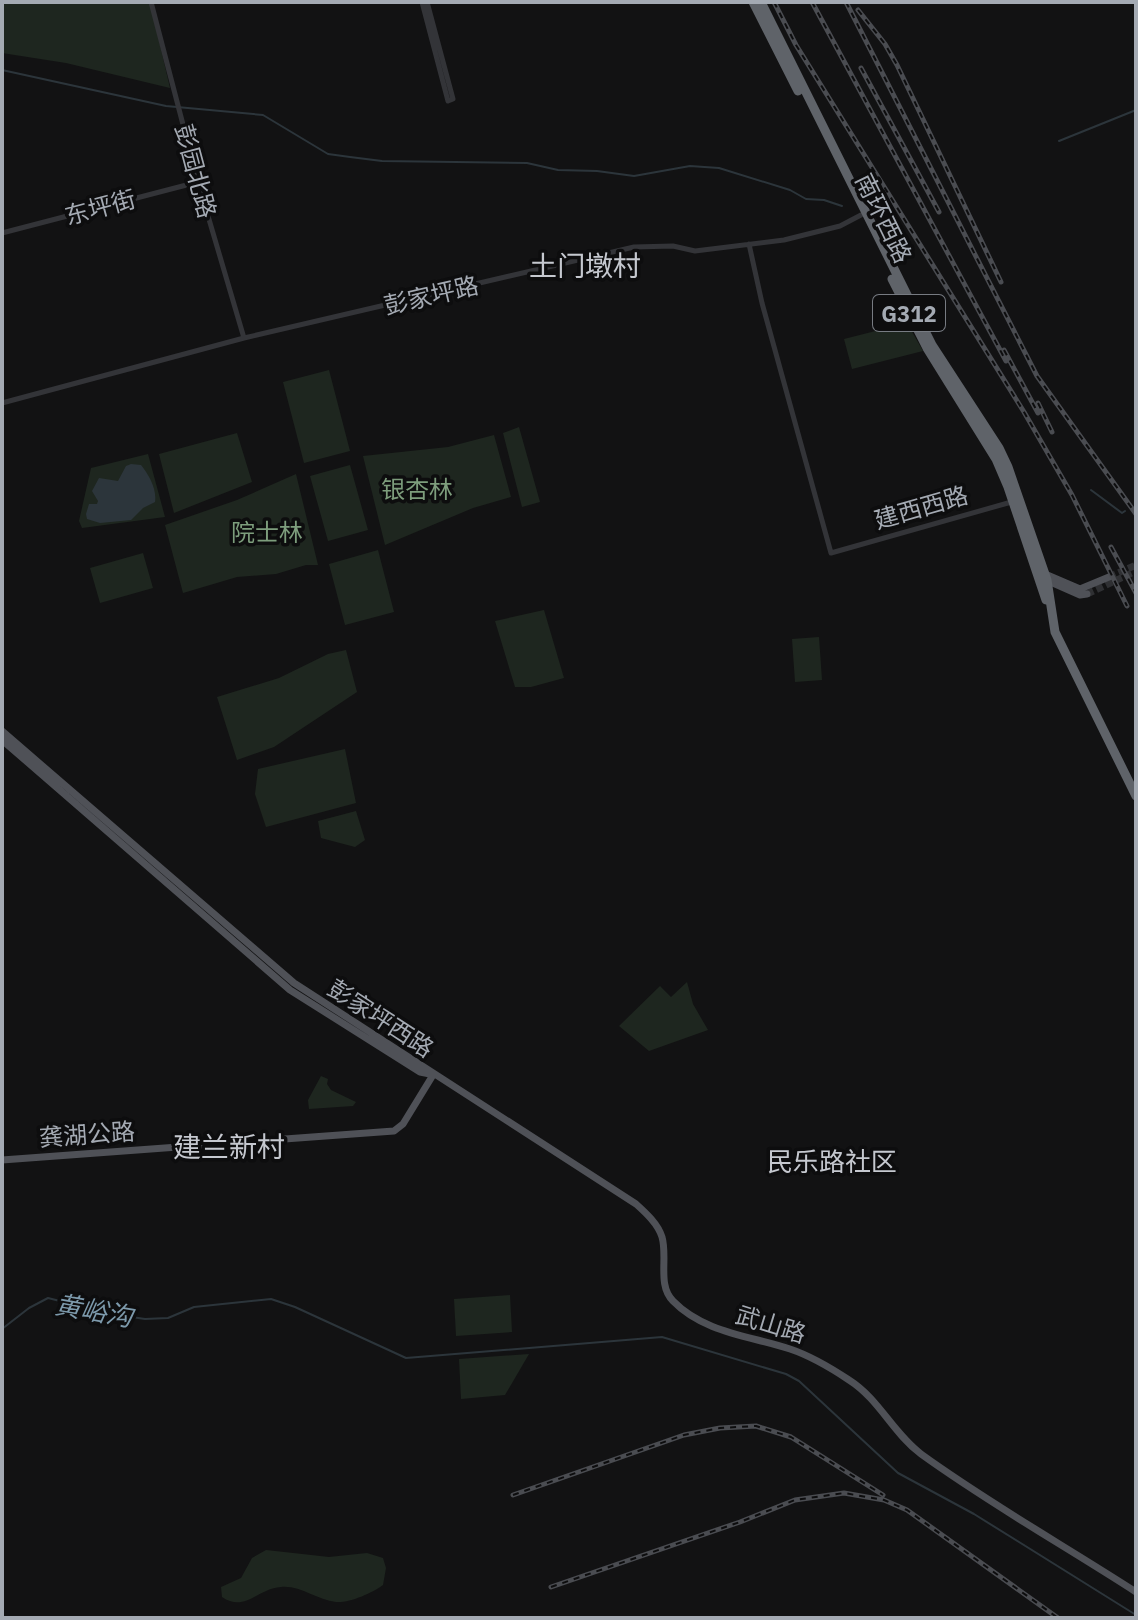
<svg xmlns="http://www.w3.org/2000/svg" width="1138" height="1620" font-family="'IBM Plex Sans','Noto Sans SC',sans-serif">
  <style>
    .green { fill: #1e261f }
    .water { fill: #2c353b }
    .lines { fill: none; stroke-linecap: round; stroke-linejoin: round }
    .stream { stroke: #2c353b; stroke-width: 2 }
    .major-tunnel { stroke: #2f3033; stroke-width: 7; stroke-dasharray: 7 3.5; stroke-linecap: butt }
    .minor { stroke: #333438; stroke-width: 5 }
    .major { stroke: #4f5157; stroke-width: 7 }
    .highway { stroke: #5f6369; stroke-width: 9 }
    .rail-casing { stroke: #4a4c51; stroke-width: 5 }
    .rail { stroke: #0d0d0e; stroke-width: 2; stroke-dasharray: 6; stroke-linecap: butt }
    .labels { text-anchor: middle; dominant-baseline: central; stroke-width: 7; stroke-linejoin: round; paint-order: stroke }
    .shield { fill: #0d0d0e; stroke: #777b82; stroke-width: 2 }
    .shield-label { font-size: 22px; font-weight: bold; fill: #a4aab3 }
    .street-label { font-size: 24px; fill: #a4aab3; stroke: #0d0d0e }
    .park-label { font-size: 24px; fill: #7d9d7c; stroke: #0d0d0e }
    .neighbourhood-label { font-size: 26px; fill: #c5c8cf; stroke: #0d0d0e }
    .water-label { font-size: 26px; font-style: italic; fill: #7d9aac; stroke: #0d0d0e }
    .quarter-label { font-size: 28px; fill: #c5c8cf; stroke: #0d0d0e }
  </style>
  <rect width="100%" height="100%" fill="#121213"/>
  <path class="green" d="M2 2H150L170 88 66 63 2 53Z
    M907 323 923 351 852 369 844 339Z
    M329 370 350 451 304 463 283 382Z
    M519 427 540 502 522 507 503 433Z
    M237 433 252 482 174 513 159 454Z
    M494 435 511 497 473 508 385 545 363 456 448 447Z
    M148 454 165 517 82 528 79 521 91 468Z
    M350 465 368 530 328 541 310 476Z
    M296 474 318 565H306L276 574 237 577 183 593 165 525 237 500Z
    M378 550 394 612 345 625 329 564Z
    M143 553 153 588 100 603 90 568Z
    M544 610 564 678 531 687H515L495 621Z
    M819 637 822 680 795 682 792 639Z
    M346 650 357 692 274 747 237 760 217 697 279 678 328 654Z
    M345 749 356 803 266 827 255 794 258 769Z
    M356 811 365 840 355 847 321 838 318 821Z
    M687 982 693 1004 708 1030 649 1051 619 1026 660 986 671 997Z
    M321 1076 328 1079 327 1084 331 1090 356 1102 353 1106 309 1109 308 1100Z
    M510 1295 512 1332 456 1336 454 1299Z
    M529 1354 505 1395 461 1399 459 1359Z
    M266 1550 329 1557 367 1553 383 1558 386 1568 383 1585C372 1593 350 1603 336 1602 317 1600 300 1585 281 1587 258 1588 245 1613 222 1597L221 1587 241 1578 252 1558Z"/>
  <path class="water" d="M131 464 141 465C149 475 157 489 155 502L143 508 131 520 100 523 87 519 86 514 89 504H97L98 501 92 491 99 478 118 481 126 466Z"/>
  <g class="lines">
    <path class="stream" d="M2 70 166 106 263 115 328 154 350 157 382 161 527 163 558 170 597 171 634 176 690 166 719 168 790 190 806 199 824 200 842 206
      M1059 141 1136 110
      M1091 490 1122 513 1125 511
      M2 1329 29 1308 48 1298 111 1314 145 1319 168 1318 194 1307 271 1299 295 1307 406 1358 662 1337 786 1374 799 1381 898 1473 974 1514 1136 1615"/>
    <path class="major-tunnel" d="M1109 577 1136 565
      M1087 594 1136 571"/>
    <path class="minor" d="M151 2 198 182 244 338
      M422 2 448 101 453 99 427 2
      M2 233 198 182
      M749 244 762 303 831 553 1015 501
      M2 403 244 338 634 247 673 246 695 251 784 240 840 226 861 215"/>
    <path class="major" d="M1045 574 1080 589 1109 577
      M1046 580 1080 595 1087 594
      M2 731 294 983 636 1204C646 1213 658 1224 662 1237 668 1258 657 1285 673 1301 704 1333 751 1336 790 1349 811 1356 831 1368 849 1380 879 1399 893 1433 921 1454 990 1504 1065 1546 1136 1592
      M2 740 290 990 420 1072 430 1074
      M2 1160 394 1131 403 1124 433 1075"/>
    <path class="highway" d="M753 2 798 91
      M761 2 932 345 999 448 1008 467 1047 580 1055 632 1136 796
      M892 279 927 348 996 459 1008 487 1046 600"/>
    <defs>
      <path id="rail" d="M774 2 796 45 1024 412 1072 495 1127 606
        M812 2 1006 361
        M846 2 1037 376 1136 514
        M858 10 885 44 897 65 1001 282
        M861 68 939 212
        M1004 350 1038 413
        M1038 403 1052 432
        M1111 547 1136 593
        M513 1495 684 1435 720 1428 756 1426 791 1437 883 1495
        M551 1587 740 1522 795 1500 844 1493 884 1500 907 1510 1058 1618"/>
    </defs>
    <use href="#rail" class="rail-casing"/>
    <use href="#rail" class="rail"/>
  </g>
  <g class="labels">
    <rect class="shield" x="873" y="295" width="72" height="36" rx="6"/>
    <g class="shield-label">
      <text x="909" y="313">G312</text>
    </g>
    <g class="street-label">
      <text transform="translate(196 171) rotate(75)">彭园北路</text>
      <text transform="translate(100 207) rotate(-15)">东坪街</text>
      <text transform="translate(884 218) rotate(64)">南环西路</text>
      <text transform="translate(431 295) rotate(-13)">彭家坪路</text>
      <text transform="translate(921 507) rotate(-16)">建西西路</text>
      <text transform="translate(381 1018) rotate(33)">彭家坪西路</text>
      <text transform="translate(87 1134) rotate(-4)">龚湖公路</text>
      <text transform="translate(771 1324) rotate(17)">武山路</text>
    </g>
    <g class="park-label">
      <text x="417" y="489">银杏林</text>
      <text x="267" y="532">院士林</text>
    </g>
    <g class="neighbourhood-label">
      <text x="832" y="1161">民乐路社区</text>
    </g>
    <g class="water-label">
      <text transform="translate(94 1310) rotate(10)">黄峪沟</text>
    </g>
    <g class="quarter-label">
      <text x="585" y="265">土门墩村</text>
      <text x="229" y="1146">建兰新村</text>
    </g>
  </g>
  <rect width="1138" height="1620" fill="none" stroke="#a4aab3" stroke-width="8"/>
</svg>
